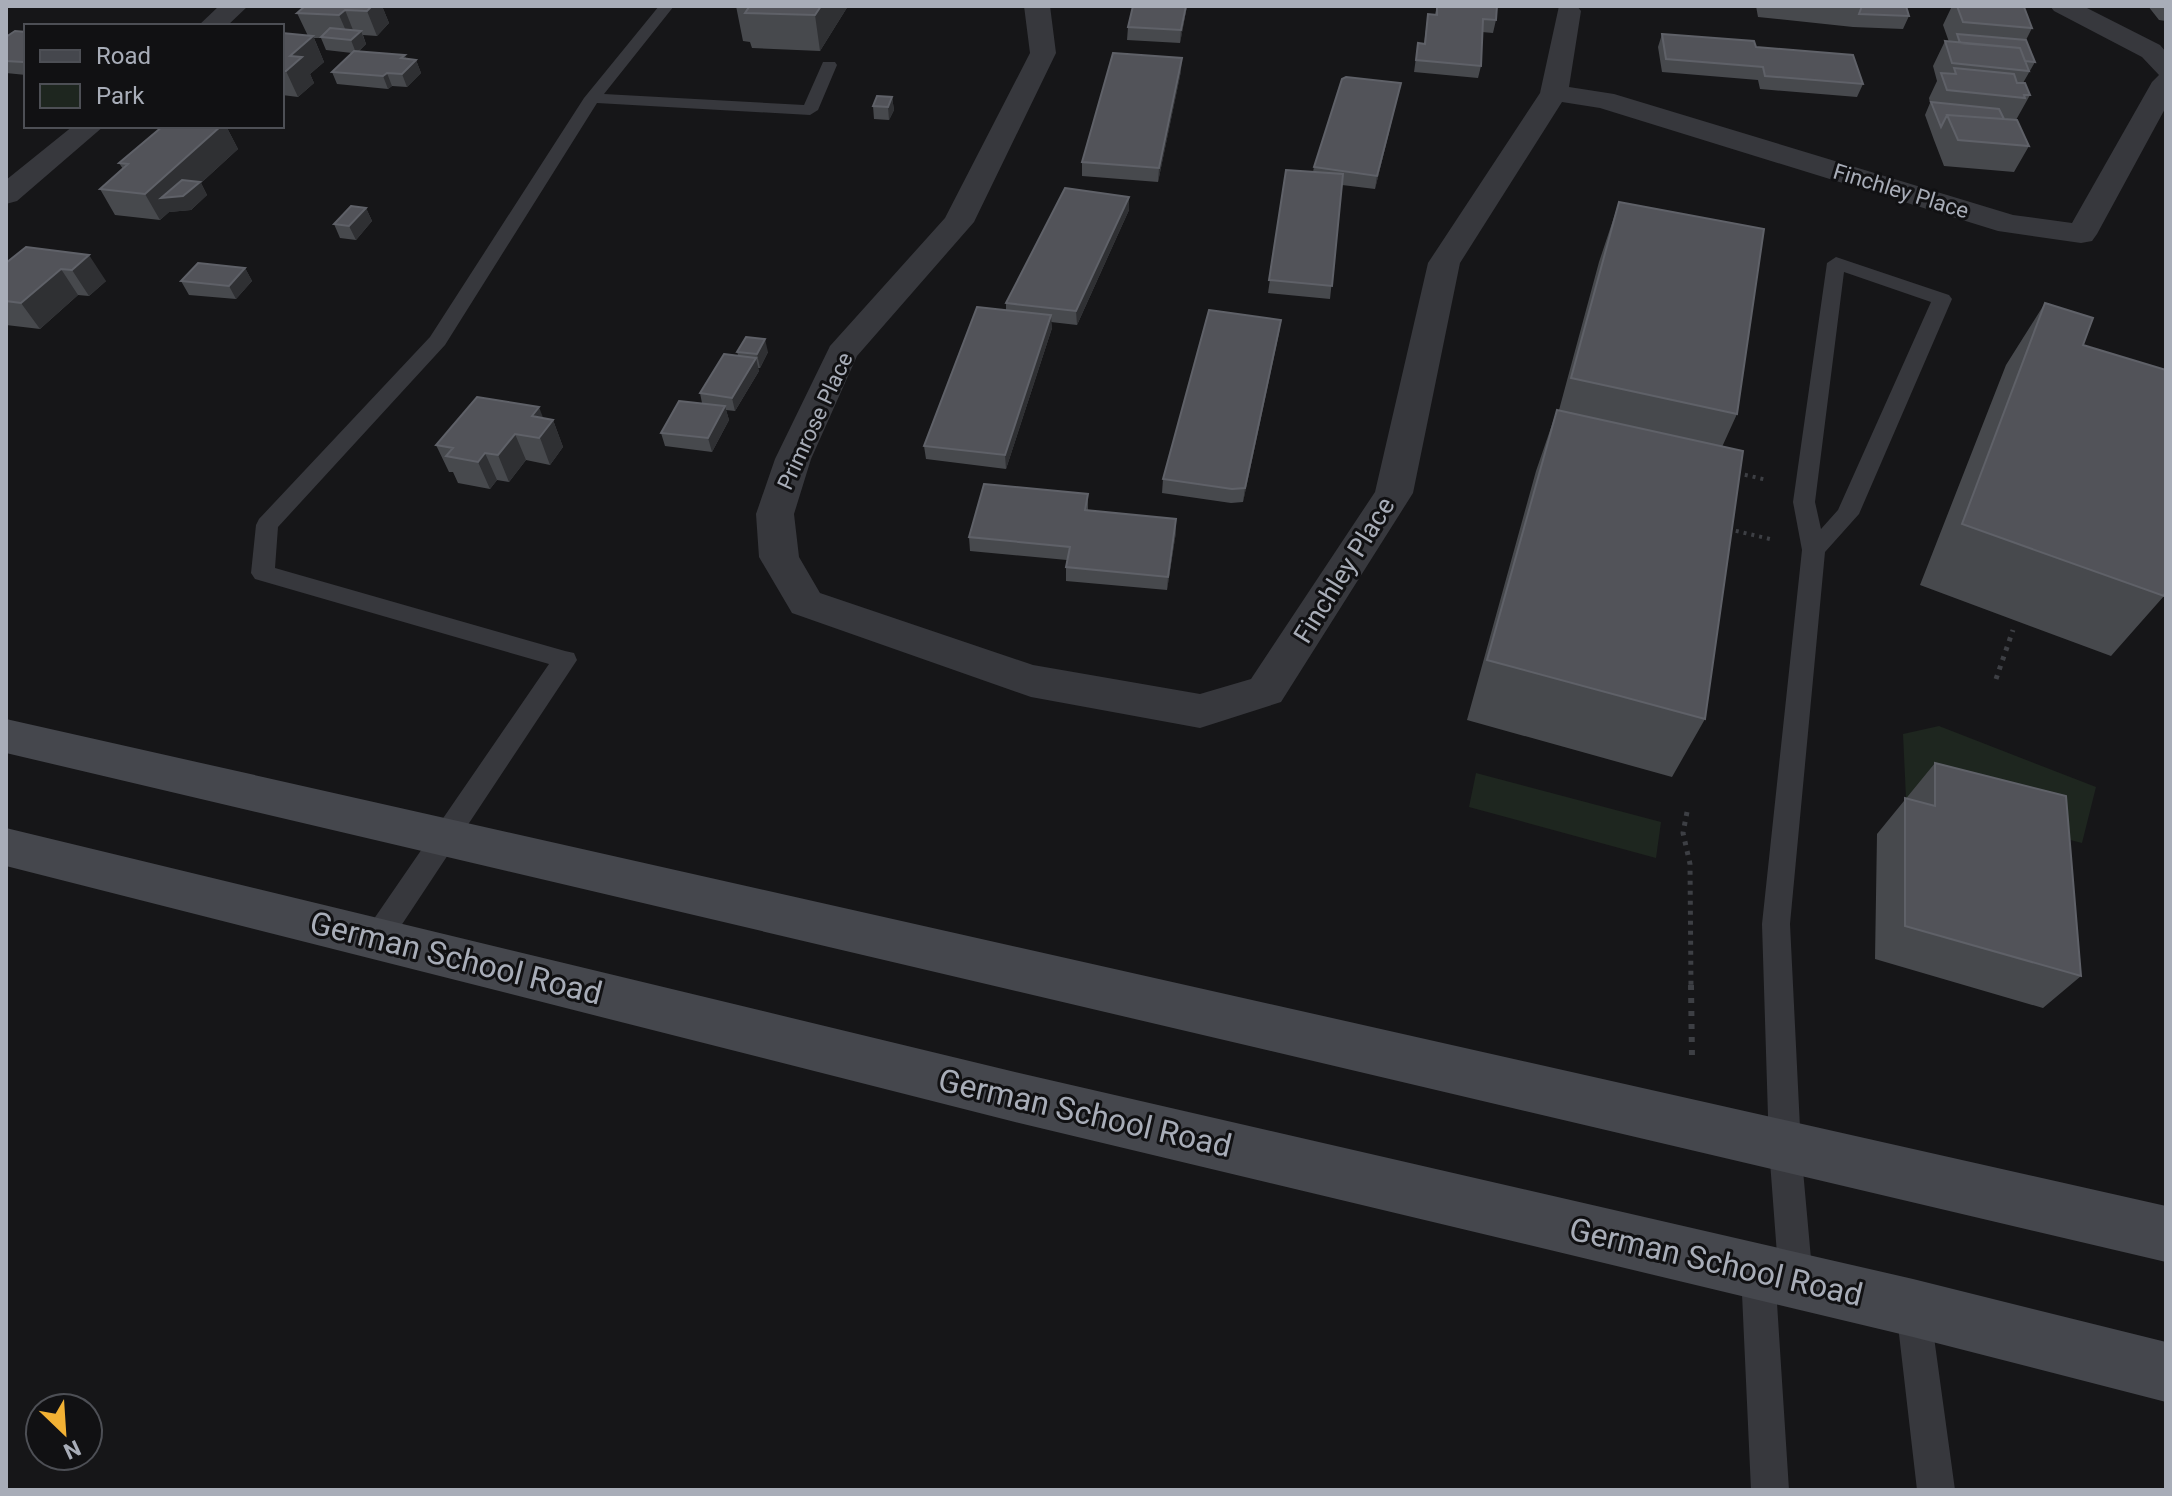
<svg xmlns="http://www.w3.org/2000/svg" width="2172" height="1496" font-family="Roboto,sans-serif">
  <style>
    .green { fill: #1e261f }
    .lines { fill: none; stroke-linecap: round; stroke-linejoin: round }
    .path-far2 { stroke: #3d3f44; stroke-width: 4; stroke-dasharray: 3 5; stroke-linecap: butt }
    .path-far1 { stroke: #3d3f44; stroke-width: 5; stroke-dasharray: 4 6; stroke-linecap: butt }
    .path { stroke: #3d3f44; stroke-width: 6; stroke-dasharray: 5 8; stroke-linecap: butt }
    .lane { fill: #37383d; fill-rule: evenodd }
    .street { fill: #37383d; fill-rule: evenodd }
    .secondary { fill: #45474d; fill-rule: evenodd }
    .wall { fill: #47494d }
    .shaded-wall { fill: #2f3033 }
    .building { fill: #525359; stroke: #5f6168; stroke-width: 2 }
    .labels { text-anchor: middle; dominant-baseline: central; stroke-width: 6; stroke-linejoin: round; paint-order: stroke }
    .far-street-label { font-size: 22px; fill: #a8adb8; stroke: #111113 }
    .street-label { font-size: 26px; fill: #a8adb8; stroke: #111113 }
    .near-street-label { font-size: 32px; fill: #a8adb8; stroke: #111113 }
  </style>
  <rect width="100%" height="100%" fill="#161618"/>
  <path class="green" d="M1939 726 2096 787 2082 843 1906 798 1903 734Z
    M1476 773 1661 822 1656 858 1469 807Z"/>
  <g class="lines">
    <path class="path-far2" d="M1737 473 1767 480
      M1728 529 1770 539"/>
    <path class="path-far1" d="M1996 679 2013 630
      M1687 812 1683 833 1690 864 1691 987"/>
    <path class="path" d="M1691 985 1692 1058"/>
    <path class="lane" d="M659 6H674L604 94 804 105 823 62H835L837 65 818 110 810 115 597 103 445 345 278 527 275 568 565 651 574 653 577 660 387 947 377 951 367 947 363 938 367 929 549 664 255 579 251 573 256 525 259 519 430 337 584 98Z
      M1836 257 1949 295 1952 299 1859 514 1825 552 1790 924 1801 1148 1813 1281 1808 1293 1796 1298 1784 1293 1779 1281 1769 1148 1762 924 1802 550 1793 502 1827 263ZM1844 272 1931 302 1838 510 1821 529 1815 502Z
      M1758 1255 1770 1260 1775 1272 1789 1490H1751L1741 1272 1746 1260Z
      M1913 1291 1925 1296 1930 1308 1955 1490H1917L1896 1308 1901 1296Z"/>
    <path class="street" d="M219 6H248L227 26H198Z
      M1024 6H1050L1056 53 974 222 857 356 811 459 794 514 799 557 820 593 1033 665 1200 694 1251 679 1375 492 1428 263 1540 93 1559 6H1577L1581 11 1569 87 1614 94 2013 215 2072 223 2152 82 2159 75 2142 57 2054 11 2050 6H2083L2160 45 2166 52V107L2097 234 2092 241 2081 243 1998 231 1600 108 1562 102 1460 263 1413 493 1281 702 1200 728 1031 697 792 613 759 557 756 514 775 459 830 346 945 218 1030 53Z
      M73 126H104L17 201 6 204V180Z"/>
    <path class="secondary" d="M6 719 2166 1206V1262L6 753Z
      M6 828 1015 1072 1913 1279 2166 1342V1402L1913 1337 1015 1122 6 866Z"/>
  </g>
  <path class="wall" d="M305 6H382L389 23 377 36 363 35 366 44 359 51 416 60 421 73 407 87 392 86 388 89 337 84 332 72 352 53 326 50 321 38H314L324 62 310 74 314 83 298 97 282 95V33L308 36 297 13Z
    M736 6H848L820 51 752 48 750 42 743 41Z
    M1187 6 1180 43 1127 40 1128 27Z
    M1437 6H1497L1496 20 1493 33 1482 32 1481 66 1478 78 1414 72 1418 43 1424 44 1428 14H1435Z
    M1756 6H1906L1909 16 1903 29 1853 27 1758 17Z
    M1952 6H2012L2032 28 2026 40 2035 62 2023 83 2030 95 2016 120 2029 146 2014 172 1944 166 1934 140 1925 115 1930 103 1929 98 1937 81 1933 66 1945 41 1949 42 1943 25Z
    M2148 6H2166V21L2159 20Z
    M26 32V75L6 73V37Z
    M1662 34 1756 47 1863 84 1857 97 1760 89 1758 80 1662 72 1658 47Z
    M1181 71 1158 182 1082 176V162Z
    M1401 83 1375 189 1342 185 1330 299 1268 293 1286 170 1313 172 1314 167Z
    M892 97 894 110 889 120 874 119 873 106Z
    M163 126H226L238 149 201 183 207 195 191 210 169 212 160 220 115 215 100 189 123 169 119 163Z
    M1129 197V210L1077 325 1051 322 1052 328 1006 469 926 459 924 446 1006 310V303Z
    M1619 202 1737 414 1722 447 1705 719 1672 777 1467 720 1536 471 1557 410H1559L1599 262Z
    M366 208 372 221 356 240 340 238 334 224Z
    M26 247 106 281 89 296 78 295 40 329 6 325V263Z
    M245 268 252 281 236 299 189 295 181 281Z
    M2045 303 2164 596 2111 656 1920 585 2006 365Z
    M1281 320 1279 333 1243 502 1231 503 1162 493 1163 479Z
    M737 352H768L760 368H758L759 371 735 411 726 410 729 420 712 452 665 446 661 433 702 403 700 393 738 355Z
    M553 420 563 447 550 465 526 460 509 482 497 480 490 489 458 483 453 472H449L436 445Z
    M1088 494V510L1176 532 1167 590 1066 581V567L1067 560 970 551 969 537Z
    M1935 763 2081 976 2043 1008 1875 959 1877 834Z"/>
  <path class="shaded-wall" d="M361 6H382L389 23 377 36 367 11Z
    M821 6H848L820 51 815 15Z
    M1186 6H1187L1180 43 1181 30Z
    M345 10 355 35 350 40 339 15Z
    M361 31 366 44 356 53 351 40Z
    M313 36 324 62 310 74 314 83 298 97 286 71 290 56Z
    M405 55 409 67 416 60 421 73 407 87 402 74 401 58Z
    M1182 58 1181 71 1158 182 1159 168Z
    M387 73 392 86 388 89 383 76Z
    M1401 83 1398 96 1375 189 1377 176Z
    M892 97 894 110 889 120 888 107Z
    M221 126H226L238 149 201 183 207 195 191 210 169 212 160 220 145 194Z
    M1129 197V210L1077 325 1076 311Z
    M366 208 372 221 356 240 349 226Z
    M89 255 106 281 89 296 72 270Z
    M245 268 252 281 236 299 229 286Z
    M61 269 78 295 40 329 21 303Z
    M1051 315 1052 328 1006 469 1005 455Z
    M1281 320 1279 333 1243 502 1245 488Z
    M765 339 768 352 760 368 757 354Z
    M756 358 759 371 735 411 732 398Z
    M725 406 729 420 712 452 708 438Z
    M539 407 547 428 553 420 563 447 550 465 532 416Z
    M515 434 526 460 509 482 498 455Z
    M485 453 497 480 490 489 478 462Z
    M1176 519V532L1167 590 1168 577Z"/>
  <path class="building" d="M305 6H372L367 11 345 10 339 15 297 13Z
    M738 6H821L815 15 745 13 749 7Z
    M1133 6H1186L1181 30 1128 27Z
    M1437 6H1497L1496 20 1483 19 1481 66 1416 60 1418 43 1425 44 1428 14 1437 15Z
    M1862 6H1906L1909 16 1859 14Z
    M1957 6 2024 7 2032 28 1963 22Z
    M330 28 361 31 351 40 321 37Z
    M15 31 26 32V60L23 62 6 61V37Z
    M282 33 313 36 290 56 302 57 286 71H282Z
    M1662 34 1754 41 1756 47 1853 55 1863 84 1765 76 1763 67 1666 59Z
    M1957 34 2026 40 2035 62 2025 61 2020 48 1960 43Z
    M1945 41 2020 48 2029 71 1952 63Z
    M354 51 405 55 401 58 416 60 402 74 387 73 383 76 332 72Z
    M1113 53 1182 58 1159 168 1082 162Z
    M1954 68 2014 74 2017 83H2025L2030 95H2024L2025 98 1947 90 1941 73 1956 74Z
    M1346 77 1401 83 1377 176 1314 167 1342 79Z
    M877 96 892 97 888 107 873 106Z
    M1931 102 1999 109 2004 119 1947 115 1941 127Z
    M1947 115 2017 120 2029 146 1958 140Z
    M163 126H221L145 194 100 189 128 164 119 163Z
    M1286 170 1343 174 1332 286 1269 280Z
    M182 180 200 182 183 196 161 198Z
    M1065 188 1129 197 1076 311 1006 303Z
    M1619 202 1764 229 1737 414 1571 378Z
    M351 206 366 208 349 226 334 224Z
    M26 247 89 255 72 270 61 269 21 303 6 301V263Z
    M198 263 245 268 229 286 181 281Z
    M2045 303 2093 318 2083 345 2166 370V589L2164 596 1962 524Z
    M977 307 1051 315 1005 455 924 446Z
    M1209 310 1281 320 1245 488 1232 489 1163 479Z
    M746 337 765 339 757 354 737 352Z
    M724 354 756 358 732 398 700 393Z
    M477 397 539 407 532 416 553 420 539 438 515 434 498 455 485 453 478 462 446 456 453 448 436 445Z
    M679 401 725 406 708 438 661 433Z
    M1557 410 1743 451 1705 719 1487 660Z
    M984 484 1088 494 1085 510 1176 519 1168 577 1066 567 1070 547 969 537Z
    M1935 763 2066 796 2081 976 1905 926V798L1935 806Z"/>
  <g class="labels">
    <g class="far-street-label">
      <text transform="translate(1901 191) rotate(17)">Finchley Place</text>
      <text transform="translate(815 421) rotate(-65)">Primrose Place</text>
    </g>
    <g class="street-label">
      <text transform="translate(1344 570) rotate(-58)">Finchley Place</text>
    </g>
    <g class="near-street-label">
      <text transform="translate(456 958) rotate(14)">German School Road</text>
      <text transform="translate(1085 1113) rotate(13)">German School Road</text>
      <text transform="translate(1716 1262) rotate(13)">German School Road</text>
    </g>
  </g>
  <rect width="2172" height="1496" fill="none" stroke="#a8adb8" stroke-width="16"/>
  <rect x="24" y="24" width="260" height="104" fill="#111113" stroke="#4d4f55" stroke-width="2"/>
  <rect x="40" y="50" width="40" height="12" fill="#45474d" stroke="#4d4f55" stroke-width="2"/>
  <text x="96" y="64" font-size="24" fill="#a8adb8">Road</text>
  <rect x="40" y="84" width="40" height="24" fill="#1e261f" stroke="#4d4f55" stroke-width="2"/>
  <text x="96" y="104" font-size="24" fill="#a8adb8">Park</text>
  <g transform="translate(64 1432) rotate(155)"><circle r="38" fill="#111113" stroke="#4d4f55" stroke-width="2"/>
  <path d="M0-6L14 30L0 20L-14 30Z" fill="#f2b134"/>
  <text y="-12" font-size="22" font-weight="bold" text-anchor="middle" fill="#a8adb8">N</text>
  </g>
</svg>
